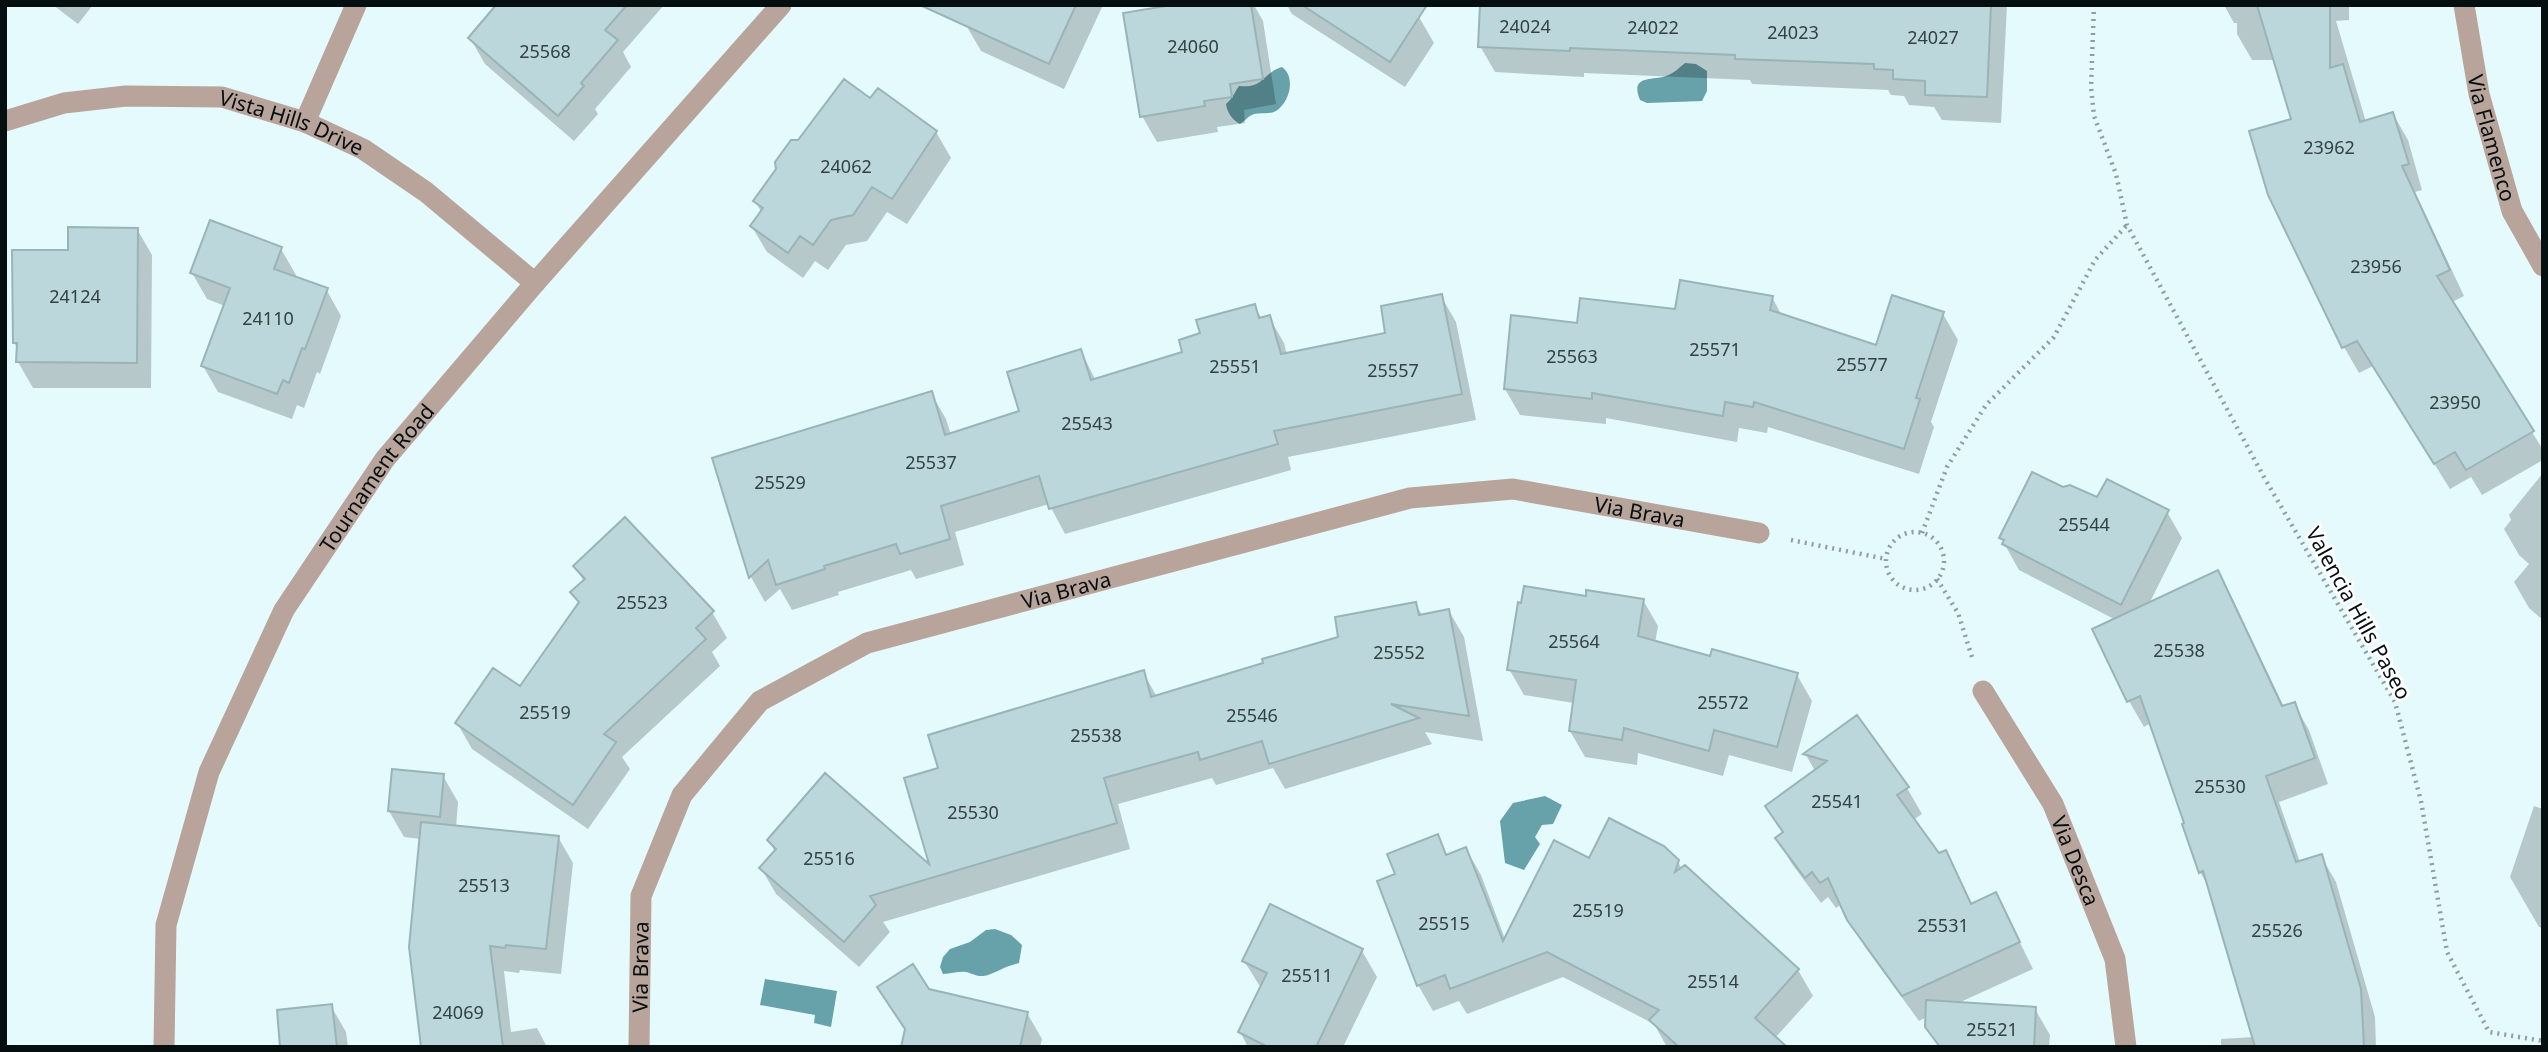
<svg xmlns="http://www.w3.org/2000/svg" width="2548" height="1052" font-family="'Noto Sans',sans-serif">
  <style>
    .water { fill: #67a1a9 }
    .shadow { fill: #0003 }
    .building { fill: #bbd7db; stroke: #99b4b7; stroke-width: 2 }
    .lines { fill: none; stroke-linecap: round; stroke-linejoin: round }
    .path { stroke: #8d9ea0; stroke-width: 4.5; stroke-dasharray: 2 5; stroke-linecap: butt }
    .minor { stroke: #b8a49a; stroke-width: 21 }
    .tertiary { stroke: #b8a49a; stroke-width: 21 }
    .labels { text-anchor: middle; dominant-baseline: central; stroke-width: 6; stroke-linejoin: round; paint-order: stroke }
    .number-label { font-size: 18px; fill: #334143 }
    .street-label { font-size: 21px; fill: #060f10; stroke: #fff }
  </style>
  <rect width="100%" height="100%" fill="#e4fafd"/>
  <path class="water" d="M1685 63 1696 64 1707 71V91L1702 101 1647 103 1640 100C1630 75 1650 81 1666 76 1673 74 1679 68 1685 63Z
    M1282 67C1296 77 1290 102 1276 111 1269 115 1261 112 1254 114 1248 116 1245 121 1240 124 1232 120 1227 112 1226 104 1233 98 1234 93 1239 86 1264 89 1262 73 1282 67Z
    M1545 796 1562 805 1553 824 1542 825 1535 837 1540 844 1524 870 1505 863 1500 821 1513 803Z
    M995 929 1011 935 1022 945 1019 963C1004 967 1001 970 988 975 979 978 974 974 966 972 959 971 951 974 943 974L940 967 943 957 950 949 970 942 986 930Z
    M765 979 837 991 831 1027 814 1023 815 1015 760 1005Z"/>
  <path class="shadow" d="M53 5H93L78 24Z
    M499 5H664L623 52 631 67 595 109 598 114 574 141 485 64 470 38Z
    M975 5H1103L1064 89 981 51 966 25Z
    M1183 5H1254L1263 21 1276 104 1244 110 1245 123 1217 127 1218 132 1157 142 1142 116Z
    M1287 5H1401L1419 17 1434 43 1405 87 1292 14Z
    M1482 5H2007L2001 123 1942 120 1934 107 1909 105 1904 96 1891 95 1888 90 1752 84 1750 80 1584 73V77L1495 72 1480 46Z
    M2224 5H2349V20L2336 21 2366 122 2393 114 2408 140 2422 190 2415 192 2464 296 2452 302 2543 450V460L2482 495 2471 477 2450 489 2373 366 2359 373 2344 347 2294 120 2276 60H2252L2237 34V23H2234Z
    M871 101 936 132 951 158 907 224 887 212 867 241 846 245 828 270 815 261 803 278 767 252 752 227 762 213 755 201 799 142Z
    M137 229 152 255 151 388H33L18 362V350L14 342 70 252Z
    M281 249 296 275 295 278 326 289 341 316 320 374 317 372 304 408 297 405 292 419 218 392 203 366 225 306 207 299 192 273Z
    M1441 296 1456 322 1476 420 1288 457 1291 470 1065 534 1049 504 955 532 964 565 916 579 911 570 838 592 839 595 792 610 780 589 765 602 751 577 714 459 931 393 946 419 951 435 1021 412 1081 351 1096 381 1184 353 1202 335 1254 306 1262 319 1269 317 1284 343 1287 355 1387 335Z
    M1772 297 1782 316 1877 347 1943 314 1958 340 1931 422 1934 427 1919 474 1768 427 1767 433 1739 428 1737 442 1606 418V424L1520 415 1505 389 1579 325Z
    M2543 473V620L2529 608 2514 582 2529 564 2519 555 2504 529 2511 520 2509 515Z
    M2063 489 2098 500 2167 512 2182 538 2149 604 2217 572 2232 598 2284 707 2294 704 2309 730 2328 784 2279 802 2300 862 2321 856 2336 882 2375 1017 2376 1047H2221V1039L2254 1037 2210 889 2200 872 2186 824 2151 723 2144 727 2129 701 2116 620 2019 570 2001 538Z
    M575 566 712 612 727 638 712 652 720 666 622 757 630 769 588 829 472 749 457 723 520 689 579 604 572 592 584 582Z
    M1587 598 1643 600 1658 626 1655 643 1711 658 1797 675 1812 701 1792 772 1729 755 1723 776 1638 753 1637 765 1585 757 1570 731 1574 703 1524 695 1509 669Z
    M1415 604 1423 616 1449 611 1464 637 1483 741 1425 732 1432 744 1285 789 1273 768 1216 785 1212 778 1118 804 1130 849 883 922 890 932 859 967 776 894 761 868 775 852 769 840 933 870 941 769 1143 672 1157 697 1340 638Z
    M1857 718 1907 788 1922 814 1913 820 1939 856 1946 853 1973 905 1996 894 2033 969 1956 1004 2035 1009 2050 1035 2049 1047H1939L1927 1026V1017L1919 1021 1865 947 1842 904 1836 908 1828 897 1821 903 1792 864 1777 838 1783 834 1767 807 1815 771 1806 755Z
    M443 776 458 802 456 828 558 837 573 863 561 974 520 970 519 973 504 971 511 1032 537 1028 547 1047H423L421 839 404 837 389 811Z
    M2534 806 2543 809V928L2539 927 2510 877Z
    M1437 837 1448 856 1466 849 1481 875 1505 939 1589 861H1677L1682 869 1798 970 1813 996 1775 1038 1785 1047H1667L1654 1024 1563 977 1467 1014 1459 1001 1433 1011 1418 985 1398 875Z
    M1271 907 1362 951 1377 977 1343 1047H1248L1240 1032 1261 988 1244 961Z
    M928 990 1027 1013 1042 1039 1040 1047H917L894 1013Z
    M331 1006 346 1032 348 1047H282Z"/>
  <path class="building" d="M496 5H627L605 30 618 40 581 83 584 86 558 116 468 38Z
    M920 5H1076L1049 64Z
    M1172 5H1251L1263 79 1230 84 1232 97 1204 101 1205 106 1140 117 1123 13Z
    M1302 5H1427L1390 62Z
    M1480 5H1991L1987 97 1925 95V81L1893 79V70L1874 69V64L1735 59V55L1570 48V51L1478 47Z
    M2257 5H2330V68L2343 64 2360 122 2393 112 2409 164 2402 166 2450 270 2437 276 2534 431 2466 470 2455 452 2434 464 2357 341 2342 348 2268 195 2249 131 2291 119Z
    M844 79 870 98 878 88 937 131 892 199 872 187 853 215 831 220 813 245 800 236 788 253 750 226 763 208 753 201 776 169 775 162 791 140H798Z
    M210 220 282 247 274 269 328 288 305 349 302 348 289 383 283 380 277 394 201 366 230 288 190 273Z
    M68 227 138 228 137 363 16 362 17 343H13L12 250H68Z
    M1680 280 1773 296 1770 310 1876 345 1892 295 1944 312 1916 398 1920 399 1904 449 1754 402 1753 407 1725 402 1723 416 1592 393V399L1504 389 1511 315 1577 323 1580 298 1675 309Z
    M1442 294 1462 394 1274 431 1278 444 1049 509 1039 476 941 506 950 539 900 554 896 544 824 566 825 569 776 585 768 560 749 578 712 458 932 391 945 435 1019 411 1007 372 1081 349 1091 380 1182 352 1179 340 1200 333 1196 320 1255 304 1259 318 1270 315 1281 354 1385 333 1381 306Z
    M2032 472 2063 487 2070 485 2097 497 2107 479 2169 510 2121 605 2002 544 2004 540 1999 538Z
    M625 517 714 611 696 628 706 639 604 734 616 742 573 805 455 723 493 668 520 686 579 602 570 592 585 579 573 566Z
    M2218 570 2282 706 2295 702 2315 758 2266 776 2296 862 2322 854 2361 989 2364 1047H2255L2203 871 2199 873 2182 824 2184 823 2140 696 2127 702 2092 629Z
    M1524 586 1586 596V590L1644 599 1638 636 1710 656 1712 649 1798 673 1777 747 1714 730 1709 751 1624 728 1622 740 1569 731 1576 680 1507 670 1518 602 1521 603Z
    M1416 602 1419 615 1449 609 1469 716 1391 704 1419 718 1269 764 1262 741 1200 760 1198 752 1104 778 1117 823 870 896 876 905 844 942 759 868 776 849 767 840 825 773 929 864 904 778 938 768 928 735 1144 670 1151 697 1263 663 1262 659 1338 637 1335 617Z
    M1857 715 1909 787 1897 795 1939 853 1946 850 1971 904 1996 892 2020 942 1902 996 1847 920 1828 878 1820 883 1812 872 1805 878 1775 838 1783 832 1765 806 1827 761 1803 754Z
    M392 769 444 774 440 817 388 811Z
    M1609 818 1664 846 1679 860 1675 872 1685 865 1799 969 1755 1018 1787 1047H1679L1649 1020 1659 1010 1547 952 1450 989 1445 975 1417 986 1377 881 1395 874 1387 854 1438 834 1446 855 1466 847 1503 941 1554 840 1589 858Z
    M421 822 559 836 546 949 506 945 505 948 490 946 503 1047H421L409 947Z
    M1270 904 1363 949 1316 1047H1268L1238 1032 1267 973 1242 961Z
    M913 964 929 989 1028 1012 1020 1047H901L905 1029 877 987Z
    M1926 1000 2036 1007 2034 1047H1940L1925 1027Z
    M332 1004 337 1047H280L277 1010Z"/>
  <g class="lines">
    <path class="path" d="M2094 5 2091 87 2094 116 2116 174 2127 225 2265 479 2395 702 2421 801 2447 952 2489 1032 2543 1041
      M1886 561a29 29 0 1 1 58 0a29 29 0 1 1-58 0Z
      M1922 533 1947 467 1986 405 2054 337 2095 260 2127 225
      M1791 540 1886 559
      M1937 579 1958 613 1972 657"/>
    <g class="minor">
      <path id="s1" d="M2464 5 2479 94 2512 211 2543 266"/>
      <path id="s2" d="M5 121 64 103 126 96 222 97 305 122 363 149 426 192 535 283"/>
      <path d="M305 122 356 5"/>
      <path id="s3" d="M1983 691 2053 804 2115 959 2126 1047"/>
      <path id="s4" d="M639 1047 641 896 682 795 760 701 867 643 1410 498 1513 489 1759 533"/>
    </g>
    <path class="tertiary" id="s5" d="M164 1047 166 925 209 772 284 610 385 459 535 283 781 5"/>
  </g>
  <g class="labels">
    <g class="number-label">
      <text x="1525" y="26">24024</text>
      <text x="1653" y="27">24022</text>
      <text x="1793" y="32">24023</text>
      <text x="1933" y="37">24027</text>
      <text x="1193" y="46">24060</text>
      <text x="545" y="51">25568</text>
      <text x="2329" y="147">23962</text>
      <text x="846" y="166">24062</text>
      <text x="2376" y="266">23956</text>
      <text x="75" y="296">24124</text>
      <text x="268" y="318">24110</text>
      <text x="1715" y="349">25571</text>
      <text x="1572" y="356">25563</text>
      <text x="1862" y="364">25577</text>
      <text x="1235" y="366">25551</text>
      <text x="1393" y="370">25557</text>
      <text x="2455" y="402">23950</text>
      <text x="1087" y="423">25543</text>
      <text x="931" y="462">25537</text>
      <text x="780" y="482">25529</text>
      <text x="2084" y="524">25544</text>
      <text x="642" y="602">25523</text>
      <text x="1574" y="641">25564</text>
      <text x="2179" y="650">25538</text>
      <text x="1399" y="652">25552</text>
      <text x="1723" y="702">25572</text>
      <text x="545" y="712">25519</text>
      <text x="1252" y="715">25546</text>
      <text x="1096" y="735">25538</text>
      <text x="2220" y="786">25530</text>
      <text x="1837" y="801">25541</text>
      <text x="973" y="812">25530</text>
      <text x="829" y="858">25516</text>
      <text x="484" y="885">25513</text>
      <text x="1598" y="910">25519</text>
      <text x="1444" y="923">25515</text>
      <text x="1943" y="925">25531</text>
      <text x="2277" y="930">25526</text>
      <text x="1307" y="975">25511</text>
      <text x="1713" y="981">25514</text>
      <text x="458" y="1012">24069</text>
      <text x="1992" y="1029">25521</text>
    </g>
    <g class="street-label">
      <text stroke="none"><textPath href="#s2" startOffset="294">Vista Hills Drive</textPath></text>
      <text stroke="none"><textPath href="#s1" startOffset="136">Via Flamenco</textPath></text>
      <text stroke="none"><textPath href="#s5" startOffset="621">Tournament Road</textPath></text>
      <text stroke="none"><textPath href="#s4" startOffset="1298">Via Brava</textPath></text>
      <text stroke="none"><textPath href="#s4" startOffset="710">Via Brava</textPath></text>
      <text transform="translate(2359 613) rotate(61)">Valencia Hills Paseo</text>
      <text stroke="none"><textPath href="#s3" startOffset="194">Via Desca</textPath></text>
      <text stroke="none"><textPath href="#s4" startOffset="80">Via Brava</textPath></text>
    </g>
  </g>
  <rect width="2548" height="1052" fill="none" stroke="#060f10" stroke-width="14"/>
</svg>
